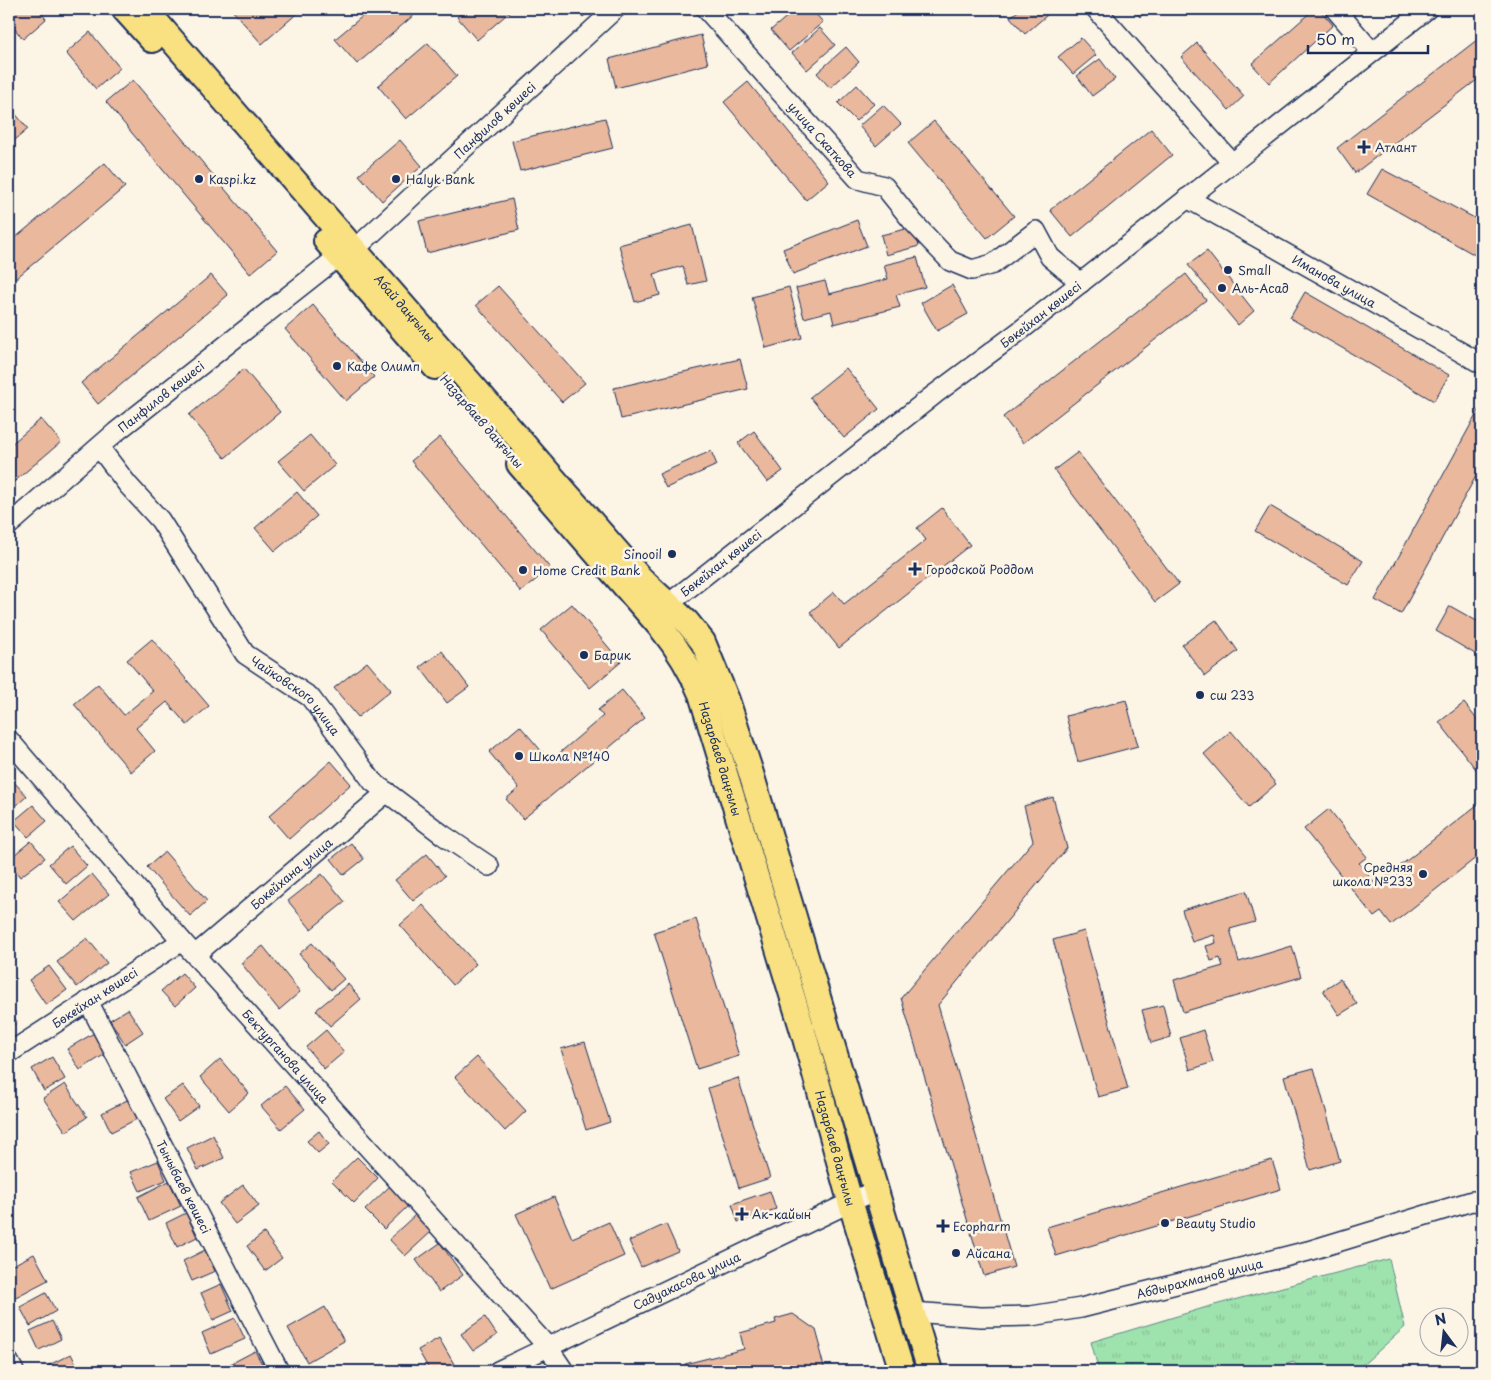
<svg xmlns="http://www.w3.org/2000/svg" width="1491" height="1380" font-family="'Playpen Sans',sans-serif">
  <style>
    .park { fill: url(#park-tufts); stroke: #5c8886 }
    .building { fill: #eab89c; stroke: #1b2f5e }
    .lines { fill: none; stroke-linecap: round; stroke-linejoin: round }
    .minor-casing { stroke: #1b2f5e; stroke-width: 22 }
    .major-casing { stroke: #1b2f5e; stroke-width: 28 }
    .minor { stroke: #fcf5e5; stroke-width: 19 }
    .major { stroke: #f9e181; stroke-width: 24 }
    .poi-dot { fill: #1b2f5e; stroke: #fcf5e5; stroke-width: 2 }
    .labels { text-anchor: middle; dominant-baseline: central; stroke-width: 5; stroke-linejoin: round; paint-order: stroke }
    .street-label { font-size: 12px; fill: #1b2f5e; stroke: #fcf5e5 }
    .poi-label { font-size: 12px; fill: #1b2f5e; stroke: #fcf5e5; text-anchor: start }
  </style>
  <defs>
    <pattern id="park-tufts" width="24" height="20" patternUnits="userSpaceOnUse" patternTransform="scale(1.25)"><rect width="24" height="20" fill="#9ee2ad"/><path d="M3 7l-1-3M5 7V3M7 7l1-3M15 17l-1-3M17 17v-4M19 17l1-3" fill="none" stroke="#88c297"/></pattern>
  </defs>
  <rect width="100%" height="100%" fill="#fcf5e5"/>
  <filter id="ink" filterUnits="userSpaceOnUse"><feTurbulence type="fractalNoise" baseFrequency=".02" numOctaves="2"/><feDisplacementMap in="SourceGraphic" scale="10" xChannelSelector="R" yChannelSelector="G"/><feConvolveMatrix kernelMatrix="1 2 1 2 8 2 1 2 1" color-interpolation-filters="sRGB"/></filter>
  <g filter="url(#ink)">
    <path class="park" d="M1389 1259 1405 1327 1356 1371H1302L1294 1362 1261 1371H1099L1091 1342 1207 1307Z"/>
    <path class="building" d="M9 9H38L46 19 23 39 9 22Z
      M231 9H300L301 10 262 44Z
      M371 9H421L357 64 335 39Z
      M466 9H513L477 40 457 17Z
      M576 9H592L583 17Z
      M796 9H811L823 22 789 51 771 30Z
      M988 9H999L993 14Z
      M1021 9H1054L1025 34 1010 17Z
      M1133 9H1149L1140 17Z
      M1314 9H1319L1333 25 1269 83 1252 64Z
      M820 28 835 45 807 70 792 53Z
      M90 32 120 68 96 89 66 53Z
      M701 35 708 64 616 88 609 59Z
      M1482 36V76L1355 173 1337 148Z
      M1081 38 1096 55 1073 74 1058 57Z
      M428 43 457 76 406 119 378 86Z
      M1197 43 1244 96 1229 110 1181 57Z
      M846 47 859 62 830 88 817 73Z
      M1100 59 1115 79 1092 96 1077 76Z
      M133 80 277 251 250 274 106 102Z
      M748 82 829 181 806 200 724 102Z
      M857 85 874 104 856 121 838 103Z
      M883 105 901 124 876 146 859 126Z
      M9 106 28 129 9 145Z
      M605 118 613 148 520 171 512 141Z
      M934 121 1014 216 987 238 908 143Z
      M1151 129 1172 155 1072 237 1050 210Z
      M400 140 422 166 382 201 359 175Z
      M105 163 125 187 9 284V243Z
      M1382 169 1482 222V259L1367 194Z
      M512 199 519 230 427 253 419 221Z
      M857 220 867 246 793 274 783 249Z
      M692 225 706 281 688 285 683 266 654 274 660 295 635 302 619 245Z
      M914 227 919 246 886 255 881 235Z
      M1207 251 1254 311 1238 325 1188 265Z
      M917 257 925 287 896 295 900 307 834 324 831 311 804 318 796 288 825 281 829 294 888 279 884 265Z
      M1186 274 1206 300 1023 443 1003 417Z
      M211 275 228 295 98 404 81 383Z
      M952 285 968 314 937 331 921 303Z
      M498 286 585 383 562 402 476 305Z
      M789 287 802 338 766 348 752 297Z
      M1305 292 1449 375 1434 401 1290 318Z
      M313 305 374 377 346 401 285 329Z
      M740 359 748 389 621 419 614 388Z
      M846 368 879 409 844 438 810 397Z
      M244 369 280 412 225 458 189 415Z
      M1482 404V465L1401 614 1375 600Z
      M41 419 61 442 9 486V446Z
      M754 431 783 471 767 482 738 443Z
      M310 435 335 465 304 491 278 461Z
      M440 437 550 568 521 592 411 461Z
      M711 451 717 465 666 488 659 474Z
      M1078 452 1179 584 1155 602 1054 470Z
      M297 492 317 516 275 551 255 528Z
      M1270 506 1363 561 1348 585 1255 531Z
      M942 508 970 545 839 648 810 612 834 592 844 604 926 540 917 528Z
      M572 604 621 662 590 688 541 630Z
      M1450 606 1482 624V658L1436 631Z
      M1216 620 1238 651 1205 676 1182 645Z
      M152 639 209 706 187 725 167 702 136 728 155 751 131 772 74 704 98 684 124 715 153 691 127 660Z
      M442 651 469 687 447 703 420 667Z
      M367 662 391 690 358 717 334 688Z
      M622 690 645 718 523 819 506 799 519 788 489 752 520 726 550 761 603 716 598 710Z
      M1126 700 1138 746 1078 762 1066 716Z
      M1464 703 1482 726V777L1439 722Z
      M1231 731 1276 784 1249 807 1204 754Z
      M331 761 351 784 289 839 269 816Z
      M13 781 27 796 9 812V784Z
      M1053 797 1067 848 938 1005 1014 1267 984 1276 901 998 1033 841 1024 806Z
      M1482 801V853L1391 925 1381 912 1374 917 1304 829 1329 809 1367 857 1359 863 1376 885Z
      M33 805 47 821 28 837 14 821Z
      M31 841 45 858 20 877 9 863V859Z
      M351 843 364 859 344 875 331 859Z
      M70 846 87 866 66 884 49 864Z
      M165 852 207 901 190 916 147 867Z
      M427 854 445 876 413 901 395 880Z
      M92 874 109 894 76 921 59 902Z
      M322 874 345 902 311 929 288 901Z
      M1246 891 1255 922 1230 929 1239 962 1292 946 1301 977 1183 1012 1174 980 1223 966 1220 958 1211 961 1206 946 1216 943 1214 935 1192 942 1182 910Z
      M423 905 476 964 453 985 400 925Z
      M696 919 739 1056 697 1069 654 932Z
      M1084 931 1128 1089 1098 1097 1053 940Z
      M87 938 107 963 77 987 57 962Z
      M312 943 344 979 331 990 299 954Z
      M263 946 300 992 279 1010 241 963Z
      M49 966 67 990 46 1005 29 980Z
      M182 973 195 988 175 1006 161 991Z
      M1340 979 1357 1004 1339 1015 1323 990Z
      M348 984 361 999 330 1026 316 1010Z
      M1163 1005 1171 1037 1151 1043 1142 1010Z
      M128 1009 143 1032 125 1044 110 1020Z
      M9 1010 17 1022 9 1028Z
      M326 1030 344 1052 324 1069 306 1047Z
      M1203 1030 1213 1062 1190 1070 1180 1038Z
      M94 1033 107 1053 80 1070 67 1049Z
      M585 1042 610 1122 586 1130 561 1049Z
      M52 1057 65 1079 44 1091 32 1069Z
      M477 1057 526 1111 505 1131 455 1077Z
      M220 1059 249 1093 229 1111 200 1077Z
      M1314 1068 1340 1161 1310 1170 1284 1076Z
      M738 1078 770 1178 739 1188 708 1088Z
      M65 1084 87 1117 66 1132 43 1098Z
      M183 1085 199 1106 178 1121 163 1099Z
      M285 1086 305 1109 281 1129 261 1106Z
      M129 1099 139 1118 111 1132 102 1113Z
      M319 1131 329 1144 318 1153 307 1141Z
      M213 1135 224 1158 198 1170 187 1148Z
      M357 1157 378 1178 354 1203 332 1181Z
      M1272 1160 1281 1189 1056 1256 1047 1227Z
      M158 1161 166 1180 140 1191 131 1172Z
      M169 1181 181 1206 149 1221 138 1197Z
      M243 1185 259 1206 235 1224 219 1203Z
      M390 1186 409 1205 384 1229 365 1210Z
      M770 1191 776 1209 738 1222 732 1204Z
      M554 1197 572 1238 609 1222 624 1256 550 1289 516 1214Z
      M186 1213 197 1237 177 1247 166 1223Z
      M415 1215 431 1232 405 1256 389 1239Z
      M666 1224 678 1251 641 1267 629 1241Z
      M9 1229 16 1241 9 1246Z
      M264 1233 282 1258 265 1271 247 1246Z
      M440 1243 463 1275 439 1292 416 1260Z
      M205 1250 215 1271 192 1281 183 1261Z
      M34 1254 48 1280 12 1299 9 1294V1267Z
      M221 1284 233 1311 213 1320 201 1293Z
      M46 1293 56 1311 30 1326 20 1307Z
      M325 1307 344 1341 307 1362 288 1328Z
      M793 1314 816 1330 821 1348H819L825 1371H687L685 1364 744 1349 740 1333 776 1323 775 1319Z
      M485 1317 497 1335 473 1351 461 1334Z
      M235 1318 245 1339 211 1354 202 1333Z
      M52 1321 61 1339 39 1350 30 1331Z
      M439 1338 454 1364 442 1371H430L418 1350Z
      M255 1351 266 1371H217Z
      M71 1354 80 1371H50L47 1366Z"/>
    <g class="lines">
      <defs>
        <g id="minor">
          <path id="s1" d="M706 9 858 179 884 186 913 222 950 261 972 270 993 264 1036 231 1050 257 1081 283"/>
          <path d="M1096 9 1232 163"/>
          <path d="M1335 9 1372 52"/>
          <path id="s2" d="M1187 198 1482 364"/>
          <path id="s3" d="M355 249 615 9"/>
          <path id="s4" d="M99 447 128 485 160 520 245 654 310 697 373 782 443 835 489 866"/>
          <path id="s5" d="M9 525 116 432 339 256"/>
          <path id="s6" d="M657 613 935 394 1021 330 1427 9"/>
          <path id="s7" d="M9 740 182 941 547 1346 564 1371"/>
          <path id="s8" d="M195 955 387 792"/>
          <path id="s9" d="M88 1001 279 1371"/>
          <path id="s10" d="M9 1053 182 941"/>
          <path id="s11" d="M912 1312 981 1317 1031 1316 1081 1308 1308 1251 1472 1201 1482 1202"/>
          <path d="M9 1362 14 1371"/>
          <path id="s12" d="M498 1371 876 1190"/>
        </g>
        <g id="major">
          <path d="M124 9 152 40"/>
          <path id="s13" d="M145 9 640 578 687 622 703 642 727 700 750 770 930 1371"/>
          <path d="M326 241 435 367"/>
          <path id="s14" d="M519 464 662 629C679 650 690 668 701 694L805 1038 850 1201 902 1371"/>
        </g>
      </defs>
      <use href="#minor" class="minor-casing"/>
      <use href="#major" class="major-casing"/>
      <use href="#minor" class="minor"/>
      <use href="#major" class="major"/>
    </g>
  </g>
  <g class="poi-dot">
    <path d="M1361.5 139.5h5v5h5v5h-5v5h-5v-5h-5v-5h5z"/>
    <circle cx="199" cy="179" r="5"/>
    <circle cx="396" cy="179" r="5"/>
    <circle cx="1228" cy="270" r="5"/>
    <circle cx="1222" cy="288" r="5"/>
    <circle cx="337" cy="366" r="5"/>
    <circle cx="672" cy="554" r="5"/>
    <path d="M912.5 561.5h5v5h5v5h-5v5h-5v-5h-5v-5h5z"/>
    <circle cx="523" cy="570" r="5"/>
    <circle cx="584" cy="655" r="5"/>
    <circle cx="1200" cy="695" r="5"/>
    <circle cx="519" cy="756" r="5"/>
    <circle cx="1423" cy="874" r="5"/>
    <path d="M739.5 1206.5h5v5h5v5h-5v5h-5v-5h-5v-5h5z"/>
    <circle cx="1165" cy="1223" r="5"/>
    <path d="M940.5 1218.5h5v5h5v5h-5v5h-5v-5h-5v-5h5z"/>
    <circle cx="956" cy="1253" r="5"/>
  </g>
  <g class="labels">
    <g class="street-label">
      <text stroke="none"><textPath href="#s3" startOffset="190">Панфилов көшесі</textPath></text>
      <text stroke="none"><textPath href="#s1" startOffset="175">улица Скаткова</textPath></text>
      <text stroke="none"><textPath href="#s2" startOffset="169">Иманова улица</textPath></text>
      <text stroke="none"><textPath href="#s13" startOffset="396">Абай даңғылы</textPath></text>
      <text stroke="none"><textPath href="#s6" startOffset="486">Бөкейхан көшесі</textPath></text>
      <text stroke="none"><textPath href="#s5" startOffset="199">Панфилов көшесі</textPath></text>
      <text transform="translate(482 421) rotate(49)">Назарбаев даңғылы</text>
      <text stroke="none"><textPath href="#s6" startOffset="81">Бөкейхан көшесі</textPath></text>
      <text stroke="none"><textPath href="#s4" startOffset="320">Чайковского улица</textPath></text>
      <text stroke="none"><textPath href="#s14" startOffset="362">Назарбаев даңғылы</textPath></text>
      <text stroke="none"><textPath href="#s8" startOffset="126">Бокейхана улица</textPath></text>
      <text stroke="none"><textPath href="#s10" startOffset="102">Бөкейхан көшесі</textPath></text>
      <text stroke="none"><textPath href="#s7" startOffset="420">Бектурганова улица</textPath></text>
      <text stroke="none"><textPath href="#s14" startOffset="768">Назарбаев даңғылы</textPath></text>
      <text stroke="none"><textPath href="#s9" startOffset="209">Тыныбаев көшесі</textPath></text>
      <text stroke="none"><textPath href="#s11" startOffset="292">Абдырахманов улица</textPath></text>
      <text stroke="none"><textPath href="#s12" startOffset="209">Садуакасова улица</textPath></text>
    </g>
    <g class="poi-label">
      <text x="1375" y="147">Атлант</text>
      <text x="209" y="179">Kaspi.kz</text>
      <text x="406" y="179">Halyk Bank</text>
      <text x="1238" y="270">Small</text>
      <text x="1232" y="288">Аль-Асад</text>
      <text x="347" y="366">Кафе Олимп</text>
      <text x="662" y="554" text-anchor="end">Sinooil</text>
      <text x="926" y="569">Городской Роддом</text>
      <text x="533" y="570">Home Credit Bank</text>
      <text x="594" y="655">Барик</text>
      <text x="1210" y="695">сш 233</text>
      <text x="529" y="756">Школа №140</text>
      <text x="1413" y="867" text-anchor="end">Средняя<tspan x="1413" dy="14">школа №233</tspan></text>
      <text x="752" y="1214">Ак-кайын</text>
      <text x="1175" y="1223">Beauty Studio</text>
      <text x="953" y="1226">Ecopharm</text>
      <text x="966" y="1253">Айсана</text>
    </g>
  </g>
  <rect width="1491" height="1380" fill="none" stroke="#fcf5e5" stroke-width="30"/>
  <rect x="15" y="15" width="1461" height="1350" fill="none" stroke="#1b2f5e" stroke-width="2" filter="url(#ink)"/>
  <g transform="translate(1444 1332) rotate(345)"><circle r="24" fill="#fcf5e5" stroke="#a2a6af"/>
  <path d="M0-4L9 19L0 12L-9 19Z" fill="#1b2f5e"/>
  <text y="-8" font-size="14" font-weight="bold" text-anchor="middle" fill="#1b2f5e">N</text>
  </g>
  <path d="M1308 45v8h120v-8" fill="none" stroke="#1b2f5e" stroke-width="2.5"/>
  <text x="1316" y="45" font-size="15" fill="#1b2f5e" stroke="#fcf5e5" stroke-width="4" paint-order="stroke">50 m</text>
</svg>
